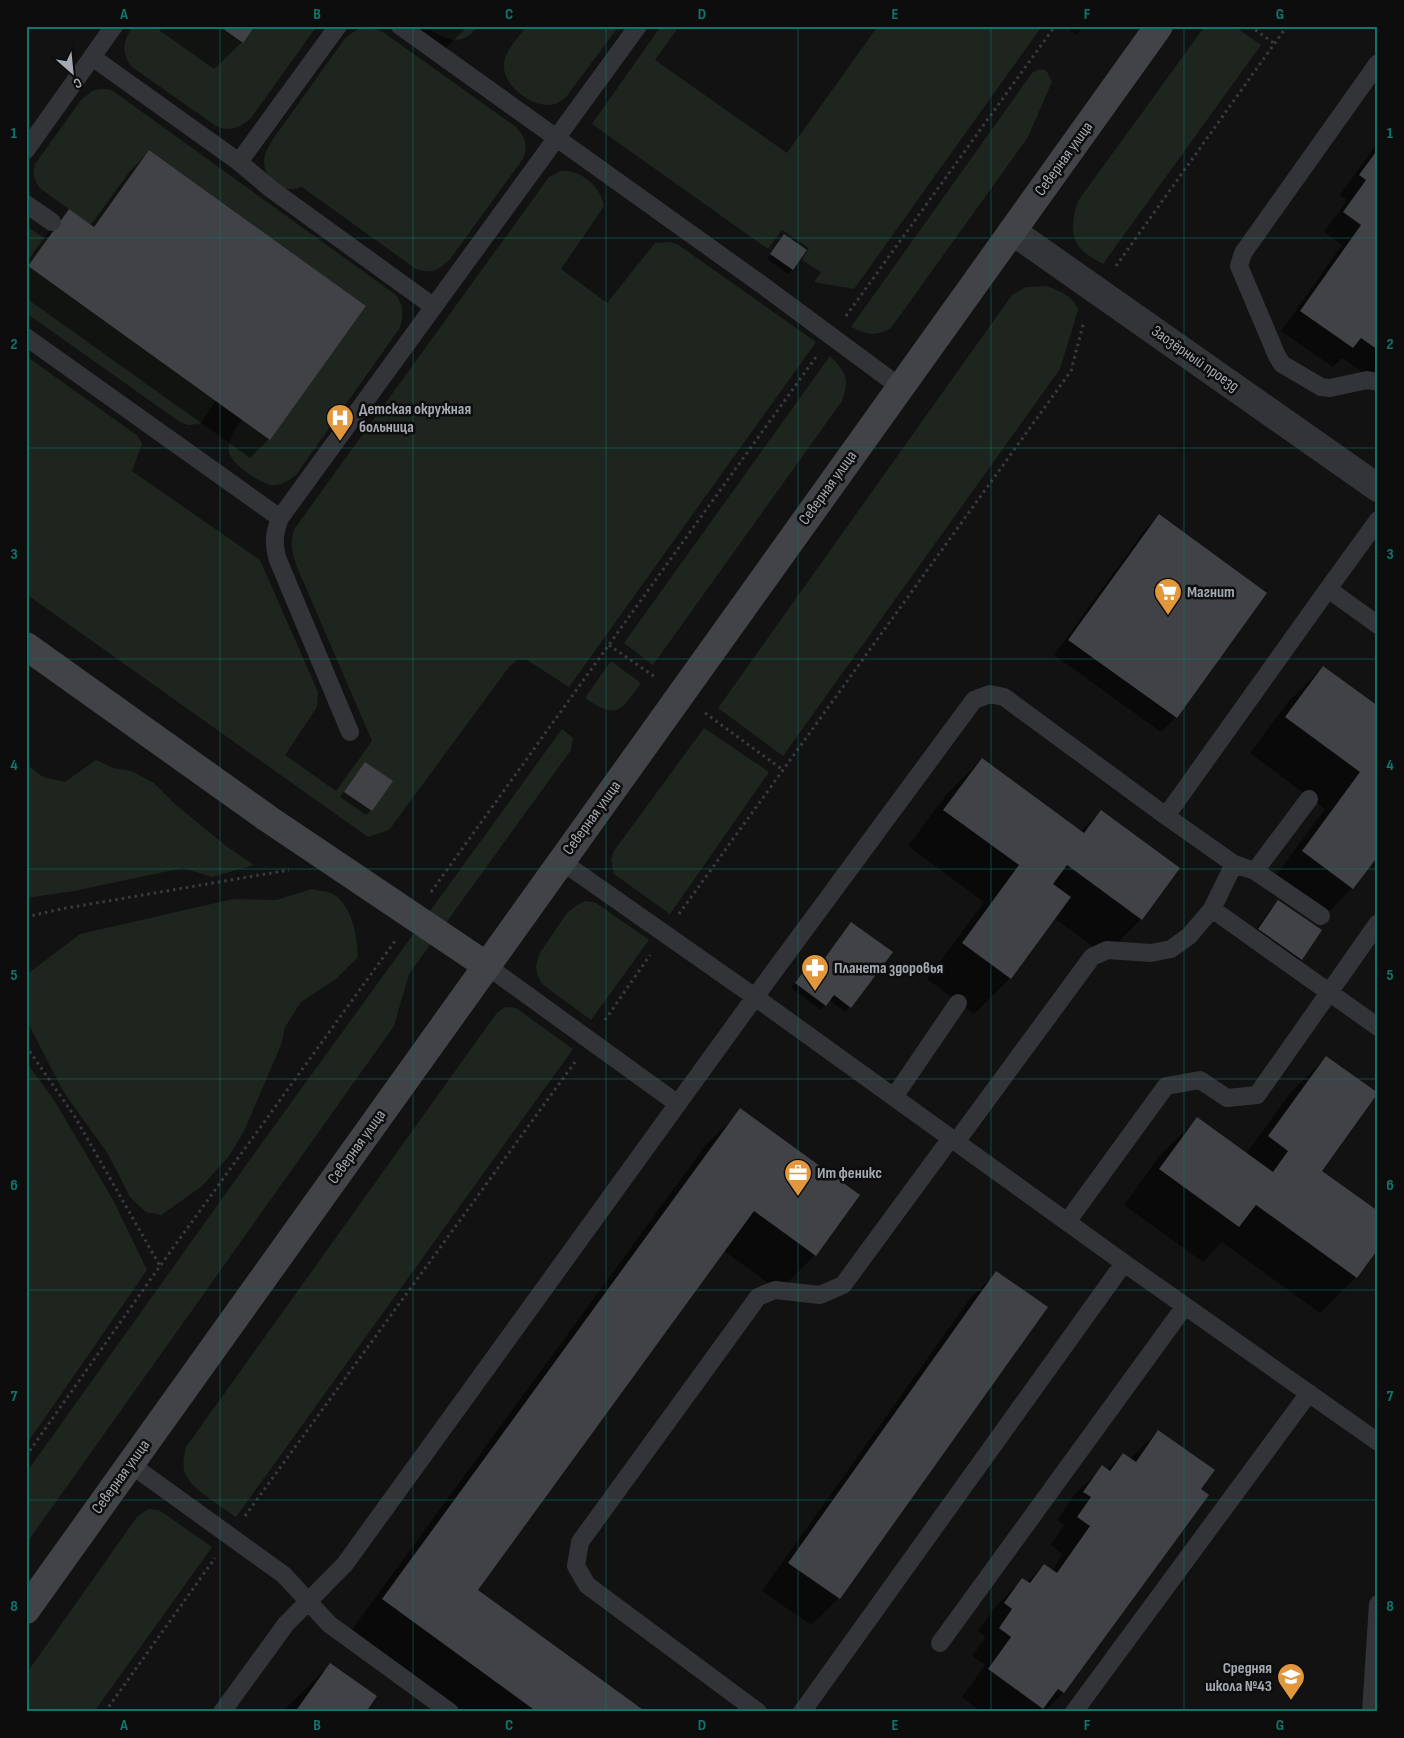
<svg xmlns="http://www.w3.org/2000/svg" width="1404" height="1738" font-family="'Sofia Sans Condensed',sans-serif">
  <style>
    .green { fill: #1e251e }
    .shadow { fill: #0007 }
    .building { fill: #414246 }
    .lines { fill: none; stroke-linecap: round; stroke-linejoin: round }
    .path { stroke: #393b3e; stroke-width: 3; stroke-dasharray: 2.5 4; stroke-linecap: butt }
    .lane { stroke: #333438; stroke-width: 18 }
    .street { stroke: #333438; stroke-width: 28 }
    .secondary { stroke: #414347; stroke-width: 28 }
    .grid { fill: none; stroke: #0f766e; stroke-width: 1; stroke-opacity: 0.55 }
    .labels { text-anchor: middle; dominant-baseline: central; stroke-width: 5; stroke-linejoin: round; paint-order: stroke }
    .street-label { font-size: 16px; fill: #a4aab2; stroke: #0d0d0e }
    .poi-label { font-size: 16px; font-weight: bold; fill: #a4aab2; stroke: #0d0d0e; text-anchor: start }
    .neatline { fill: none; stroke: #0f766e; stroke-width: 2 }
    .grid-label { font-size: 16px; text-anchor: middle; font-weight: bold; fill: #0f766e }
  </style>
  <rect width="100%" height="100%" fill="#121213"/>
  <path class="green" d="M133 26H219L242 43 255 26H317L251 118C240 128 230 132 216 126L132 67C121 53 123 40 133 26Z
    M425 26H478C462 48 444 40 425 26Z
    M527 26H619L566 97C561 101 556 105 549 105 529 106 501 83 504 63 506 49 519 37 527 26Z
    M661 26H679L655 60 787 153 878 26H1042L854 289 814 282 821 272 802 260 809 248 782 230 768 249 592 124Z
    M1205 26H1234L1261 45 1103 264C1096 260 1086 255 1080 248 1069 235 1073 216 1078 201Z
    M368 27 383 32 516 127C526 138 528 146 523 159L450 259C438 271 432 274 416 269L302 187C299 188 294 189 290 189 277 189 264 174 264 162 264 153 269 146 273 139L346 37 360 28Z
    M1040 69 1046 70 1052 82 1028 137 891 328C874 337 869 335 851 327L1032 73Z
    M100 89H108L113 91 396 295C404 307 404 316 399 329L296 475C289 481 281 486 271 485 261 484 230 463 229 452 227 440 236 429 242 419L270 439 366 306 149 150 94 227 41 189C34 180 32 175 35 164L81 100 92 91Z
    M561 171C580 169 601 187 604 206L561 269 607 303 655 243 670 242 677 244 816 342 569 687 527 660H517L509 667 389 830 368 837 26 594V356L138 436 142 444 132 471 260 560 318 692 317 707 285 755 336 791 372 741 297 567C292 552 289 542 295 528L549 177Z
    M26 226 47 240 28 266 216 401 200 424 188 425 180 422 26 313Z
    M1047 286C1059 291 1074 296 1078 310L1060 369 783 756 718 708 1012 295 1026 287Z
    M830 356C846 372 850 379 842 401L653 665 624 643Z
    M611 661 641 683C621 710 618 721 585 698Z
    M704 728 769 772 670 914 614 874 611 860 614 851Z
    M562 729 573 738 571 750 409 974 394 1026 26 1544V1473L259 1147Z
    M96 760 113 768 131 771 154 783 175 804 226 846 254 865 212 877 183 868 74 891 26 898V764L43 777 65 782Z
    M312 889C318 891 329 891 335 895 353 909 357 936 358 957L336 979 301 1002 285 1027 281 1045 244 1131 229 1156 201 1187 161 1215 146 1212 130 1197 108 1154 63 1091 26 1019V975L80 934 233 899 276 900Z
    M586 901 596 903 649 940 591 1020 542 984 537 974 536 967 539 954 567 913 577 905Z
    M505 1007 516 1008 573 1049 236 1517C221 1506 192 1490 185 1473 182 1464 184 1456 186 1447L496 1014Z
    M26 1062 54 1100 113 1200 147 1270 26 1445Z
    M148 1509 159 1510 212 1547 94 1712H26V1674L137 1517Z"/>
  <path class="shadow" d="M162 26H253L242 42 214 69 159 30Z
    M402 26H468L440 54Z
    M1065 26H1083L1076 35Z
    M1378 142V383L1342 358 1333 367 1281 331 1342 245 1324 232 1347 200 1340 195Z
    M149 151 269 439 250 458 26 298V263L49 231 69 211 90 226 130 171Z
    M780 240 793 269 788 274 767 259Z
    M1159 516 1176 717 1161 732 1054 655 1144 531Z
    M1323 667 1378 708 1352 888 1317 924 1267 887 1325 809 1250 753 1287 703Z
    M982 759 1080 832 1101 812 1178 868 1141 919 1105 955 1054 918 1010 978 974 1014 927 979 984 902 908 846 946 795Z
    M365 763 371 810 366 815 340 797Z
    M1278 901 1301 959 1291 969 1249 939 1269 911Z
    M810 963 850 1007 846 1012 829 1000 821 1010 791 988Z
    M1326 1058 1320 1171 1356 1277 1320 1313 1222 1242 1203 1262 1124 1205 1161 1154 1197 1119 1246 1154 1290 1093Z
    M741 1110 858 1196 815 1255 779 1291 724 1251 477 1590 644 1712H452L348 1635 705 1146Z
    M996 1273 839 1598 811 1625 762 1591 969 1300Z
    M1158 1431 1199 1489 1207 1495 1063 1693 1044 1712H981L962 1697 985 1665 972 1656 986 1637 978 1631 995 1607 1023 1579 1027 1582 1044 1565 1052 1571 1063 1554 1051 1545 1064 1525 1057 1520 1075 1494 1103 1467 1107 1470 1123 1454 1130 1459Z
    M330 1665 365 1712H284L288 1706Z"/>
  <path class="building" d="M219 26H255L243 43Z
    M1378 149V350L1361 338 1353 348 1300 311 1361 225 1343 212 1366 180 1359 175Z
    M149 150 366 306 270 440 28 266 69 209 94 227Z
    M784 234 807 250 793 270 770 254Z
    M1159 514 1267 593 1177 718 1068 640Z
    M1323 666 1378 706V856L1353 889 1302 851 1360 772 1285 717Z
    M982 758 1084 833 1101 810 1180 868 1142 920 1067 865 1053 884 1071 897 1011 979 962 943 1019 865 943 810Z
    M365 762 393 781 372 811 344 792Z
    M1278 900 1322 930 1302 960 1258 929Z
    M851 922 893 952 851 1008 834 995 826 1006 795 983 814 957 822 962Z
    M1326 1056 1378 1093 1322 1171 1378 1211V1249L1357 1278 1256 1205 1239 1227 1159 1169 1197 1117 1273 1172 1288 1151 1268 1136Z
    M740 1108 860 1195 816 1256 754 1211 478 1590 646 1712H537L382 1599Z
    M996 1271 1048 1307 840 1599 788 1563Z
    M1158 1430 1215 1470 1201 1489 1209 1495 1064 1693 1058 1689 1043 1709 988 1669 1011 1637 999 1628 1012 1609 1004 1603 1022 1578 1030 1583 1044 1564 1057 1573 1090 1526 1077 1517 1091 1497 1083 1492 1102 1465 1110 1471 1123 1453 1136 1462Z
    M330 1663 377 1696 366 1712H295Z"/>
  <g class="lines">
    <path class="path" d="M1250 26 1275 44
      M1116 266 1287 26
      M846 316 1055 26
      M609 645 655 677
      M705 713 783 770
      M431 892 816 357
      M679 914 1071 371 1084 321
      M26 917 61 909 289 870
      M605 1020 650 955
      M26 1046 75 1117 160 1266
      M26 1456 160 1266 395 941
      M245 1516 575 1062
      M105 1712 215 1558"/>
    <path class="lane" d="M114 26 92 57 239 162 338 26
      M400 26 765 287 900 387
      M1378 63 1243 253 1239 266 1277 356 1282 364 1321 387 1330 388 1367 380 1378 382
      M26 150 92 57
      M239 162 271 189 434 307
      M26 204 52 222
      M26 337 280 518 638 26
      M280 518C274 534 273 543 278 560L350 732
      M1328 589 1378 520
      M1166 816 1234 864 1212 909 1378 1027
      M561 861 755 997 1124 1263 1378 1442
      M1234 864 1255 871 1321 916
      M1255 871 1309 799
      M487 966 678 1104
      M894 1097 958 1003
      M956 1142 1092 957 1107 950 1151 953 1171 949 1189 936 1212 909
      M1067 1222 1166 1086 1200 1080 1227 1098 1257 1095 1378 923
      M130 1464 284 1575 329 1624 450 1712
      M940 1643 1185 1306
      M222 1712 286 1624 345 1564 755 997 974 700 990 694 1004 697 1166 816 1328 589 1378 625
      M758 1712 587 1585 576 1566 580 1542 758 1297 775 1290 820 1295 843 1285 951 1138
      M802 1712 1124 1263
      M1074 1712 1309 1393
      M1371 1712 1378 1604"/>
    <path class="street" d="M1012 231 1378 488"/>
    <path class="secondary" d="M26 646 267 818 487 966
      M26 1610 1159 26"/>
  </g>
  <path class="grid" d="M220 26V1712M413 26V1712M606 26V1712M798 26V1712M991 26V1712M1184 26V1712M26 238H1378M26 448H1378M26 659H1378M26 869H1378M26 1079H1378M26 1290H1378M26 1500H1378"/>
  <defs>
    <symbol id="hospital-pin" viewBox="-11 -11 22 30"><path d="M0 17L-7.5 6A9.5 9.5 0 1 1 7.5 6Z" fill="#e1973c" stroke="#0d0d0e"/><path d="M-5-5h3v3.5h4V-5h3V5h-3V1.5h-4V5h-3Z" fill="#fff"/></symbol>
    <symbol id="supermarket-pin" viewBox="-11 -11 22 30"><path d="M0 17L-7.5 6A9.5 9.5 0 1 1 7.5 6Z" fill="#e1973c" stroke="#0d0d0e"/><path d="M-6-5.5h2.5l.6 2H6L4.5 2H-2.5L-4.4-4H-6ZM-1.5 3.2a1.3 1.3 0 1 0 .1 0ZM3 3.2a1.3 1.3 0 1 0 .1 0Z" fill="#fff"/></symbol>
    <symbol id="pharmacy-pin" viewBox="-11 -11 22 30"><path d="M0 17L-7.5 6A9.5 9.5 0 1 1 7.5 6Z" fill="#e1973c" stroke="#0d0d0e"/><path d="M-2-6h4v4h4v4h-4v4h-4v-4h-4v-4h4Z" fill="#fff"/></symbol>
    <symbol id="office-pin" viewBox="-11 -11 22 30"><path d="M0 17L-7.5 6A9.5 9.5 0 1 1 7.5 6Z" fill="#e1973c" stroke="#0d0d0e"/><path d="M-6-3h4V-5.5h4V-3h4V5H-6ZM-1-4.5V-3h2v-1.5ZM-6 0V1H6V0Z" fill="#fff"/></symbol>
    <symbol id="school-pin" viewBox="-11 -11 22 30"><path d="M0 17L-7.5 6A9.5 9.5 0 1 1 7.5 6Z" fill="#e1973c" stroke="#0d0d0e"/><path d="M0-5L7-2L0 1L-7-2ZM-4 1L0 2.5L4 1V4Q0 6-4 4Z" fill="#fff"/></symbol>
  </defs>
  <g fill-rule="evenodd">
    <use href="#hospital-pin" x="324" y="402" width="32" height="43"/>
    <use href="#supermarket-pin" x="1152" y="576" width="32" height="43"/>
    <use href="#pharmacy-pin" x="799" y="952" width="32" height="43"/>
    <use href="#office-pin" x="782" y="1157" width="32" height="43"/>
    <use href="#school-pin" x="1275" y="1661" width="32" height="43"/>
  </g>
  <g class="labels">
    <g class="street-label">
      <text transform="translate(1064 159) rotate(-54)">Северная улица</text>
      <text transform="translate(1195 359) rotate(35)">Заозёрный проезд</text>
      <text transform="translate(828 488) rotate(-54)">Северная улица</text>
      <text transform="translate(592 818) rotate(-54)">Северная улица</text>
      <text transform="translate(357 1147) rotate(-54)">Северная улица</text>
      <text transform="translate(121 1477) rotate(-54)">Северная улица</text>
    </g>
    <g class="poi-label">
      <text x="359" y="409">Детская окружная<tspan x="359" dy="18">больница</tspan></text>
      <text x="1187" y="592">Магнит</text>
      <text x="834" y="968">Планета здоровья</text>
      <text x="817" y="1173">Ит феникс</text>
      <text x="1272" y="1668" text-anchor="end">Средняя<tspan x="1272" dy="18">школа №43</tspan></text>
    </g>
  </g>
  <rect width="1404" height="1738" fill="none" stroke="#0d0d0e" stroke-width="55"/>
  <g transform="translate(72 72) rotate(153)" stroke="#0d0d0e" stroke-width="4" paint-order="stroke">
  <path d="M0-4L9 19L0 12L-9 19Z" fill="#a4aab2"/>
  <text y="-8" font-size="14" font-weight="bold" text-anchor="middle" fill="#a4aab2">С</text>
  </g>
  <rect x="28" y="28" width="1348" height="1682" class="neatline"/>
  <g class="grid-label">
    <text x="124" y="19">A</text>
    <text x="317" y="19">B</text>
    <text x="509" y="19">C</text>
    <text x="702" y="19">D</text>
    <text x="895" y="19">E</text>
    <text x="1087" y="19">F</text>
    <text x="1280" y="19">G</text>
    <text x="14" y="138">1</text>
    <text x="1390" y="138">1</text>
    <text x="14" y="349">2</text>
    <text x="1390" y="349">2</text>
    <text x="14" y="559">3</text>
    <text x="1390" y="559">3</text>
    <text x="14" y="770">4</text>
    <text x="1390" y="770">4</text>
    <text x="14" y="980">5</text>
    <text x="1390" y="980">5</text>
    <text x="14" y="1190">6</text>
    <text x="1390" y="1190">6</text>
    <text x="14" y="1401">7</text>
    <text x="1390" y="1401">7</text>
    <text x="14" y="1611">8</text>
    <text x="1390" y="1611">8</text>
    <text x="124" y="1730">A</text>
    <text x="317" y="1730">B</text>
    <text x="509" y="1730">C</text>
    <text x="702" y="1730">D</text>
    <text x="895" y="1730">E</text>
    <text x="1087" y="1730">F</text>
    <text x="1280" y="1730">G</text>
  </g>
</svg>
